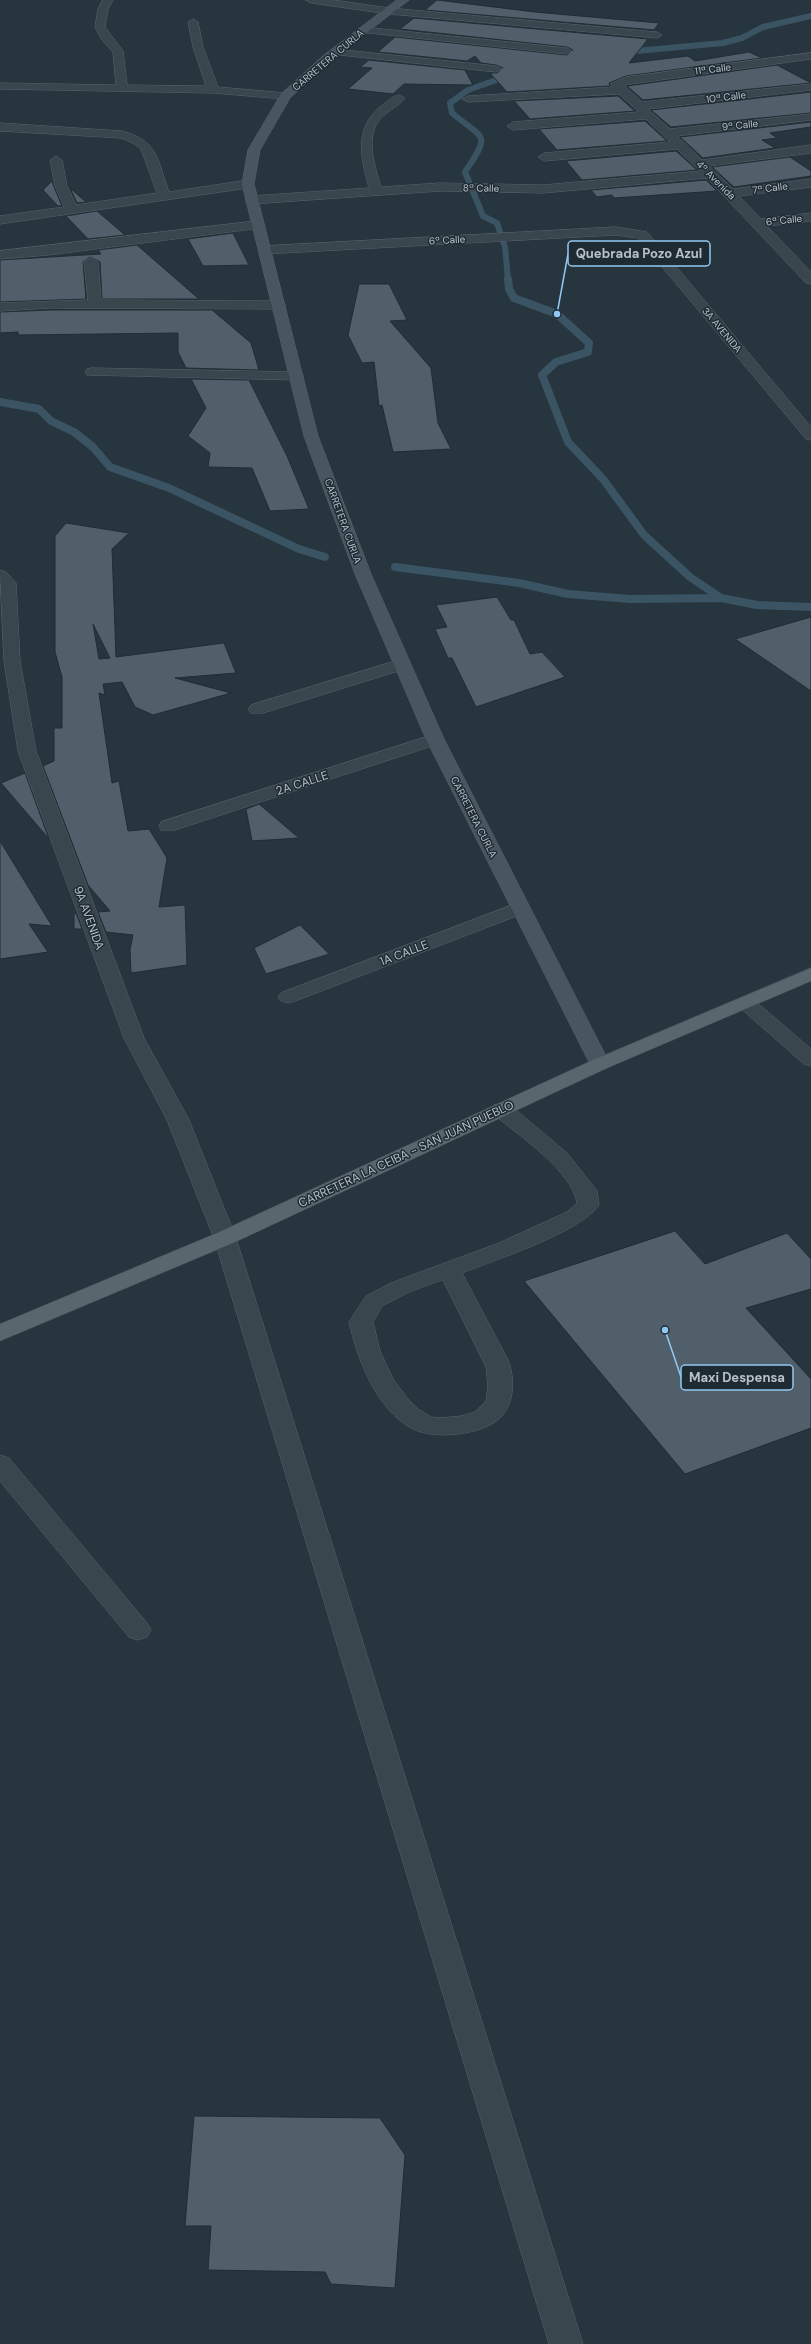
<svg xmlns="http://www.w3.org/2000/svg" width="811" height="2344" font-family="'DM Sans',sans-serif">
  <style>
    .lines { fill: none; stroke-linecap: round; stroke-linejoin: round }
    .stream-far1 { stroke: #3b5464; stroke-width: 6 }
    .stream { stroke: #3b5464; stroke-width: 8 }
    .building { fill: #505f69; stroke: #212d35; fill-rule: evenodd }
    .service-casing { stroke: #58646c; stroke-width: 1 }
    .minor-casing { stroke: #58646c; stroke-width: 1 }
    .secondary-casing { stroke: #58646c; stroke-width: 1 }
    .primary-casing { stroke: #47525a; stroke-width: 1 }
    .service { fill: #3a464e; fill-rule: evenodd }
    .minor { fill: #3a464e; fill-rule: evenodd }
    .secondary { fill: #495661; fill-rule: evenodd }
    .primary { fill: #58666e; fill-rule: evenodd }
    .labels { text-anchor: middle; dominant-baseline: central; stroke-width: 3; stroke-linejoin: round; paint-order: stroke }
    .far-street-label { font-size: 10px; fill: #b7c1c9; stroke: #1f2b33 }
    .street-label { font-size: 12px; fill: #b7c1c9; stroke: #1f2b33 }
    .leader { fill: none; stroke: #92c9f2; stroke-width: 1.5 }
    .callout-dot { fill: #92c9f2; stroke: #1f2b33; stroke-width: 1.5 }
    .callout { fill: #1f2b33; stroke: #92c9f2; stroke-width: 1.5 }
    .callout-label { font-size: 13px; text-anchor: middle; font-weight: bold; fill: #b7c1c9 }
  </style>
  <rect width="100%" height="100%" fill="#26353e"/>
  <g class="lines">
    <path class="stream-far1" d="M625 52 723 43 742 38 763 27 811 16
      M508 280 505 247 497 223 483 216 465 172C492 132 484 140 452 113L450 103 468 90 510 75"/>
    <path class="stream" d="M508 279 509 289 514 298 557 314 589 343 588 352 556 362 542 375 568 442 603 479 644 535 690 577 721 598 757 605 811 607
      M0 402 39 409 51 421 74 432 93 447 110 467 169 488 299 549 325 557
      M395 567 519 583 568 594 630 599 721 598"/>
  </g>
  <path class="building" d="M437 0 535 12 659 23 654 30 425 10Z
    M414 18 648 39 629 63 688 56 695 61 749 52 762 58 626 76 609 83 610 86 507 92 490 73H497L503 68 496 65 481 63 475 56 467 61 378 52 395 37 567 55 573 50 567 47 400 29Z
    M369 60 465 70 473 85 404 84 393 94 348 89 372 68 360 67Z
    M777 65 811 83 643 100 627 86Z
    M811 92V113L671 127 651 110Z
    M618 96 635 111 530 119 514 101Z
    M645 121 667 141 557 150 539 129Z
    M811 122V127L770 133 777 138 762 140 775 148 703 158 680 137Z
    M676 151 697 170 582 180 566 161Z
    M790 157 811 171V176L734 187 712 167Z
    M706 180 717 191 614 198 612 195 597 197 591 190Z
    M52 181 54 187 62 206H58L43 190Z
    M70 188 86 202 77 203Z
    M97 211 125 235 88 239 66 216Z
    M233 233 249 265 203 266 188 239Z
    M137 245 199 299H102L100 262 90 257 83 262 86 299 0 302V260L101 254 98 250Z
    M359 284H389L407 320 390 321 431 368 438 423 451 449 393 452 382 405 379 406 374 362 362 363 348 335Z
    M50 310H212L251 343 259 370 186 368 178 352V333L18 335V332L0 333V312Z
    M191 379 249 380 287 456 309 509 270 511 252 468 208 467 210 453 188 436 206 408Z
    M66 523 129 533 112 549 116 657 224 643 236 673 175 678 231 693 153 715 135 707 122 682 103 684 105 695 99 693 112 783 119 781 128 831 149 829 167 858 159 907 185 905 187 965 131 973 130 950 133 935 106 932 98 912 110 911 88 885 43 766 54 761V728H62V677L55 652V536ZM93 624 110 658 99 659Z
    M497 597 511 620H514L530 654 542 652 565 677 476 707 452 658H448L435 629 447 627 436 605Z
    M811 617V691L735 639Z
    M25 773 49 839 1 783Z
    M259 804 299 838 252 841 246 809Z
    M0 841 52 926 29 924 48 952 0 959Z
    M76 913 82 929H74V914Z
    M300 925 329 954 266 974 254 948Z
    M675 1231 705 1264 787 1233 811 1259V1289L746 1308 811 1379V1428L685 1474 524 1281Z
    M194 2116 380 2118 405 2155 395 2288 331 2284 325 2272 208 2270 211 2226H185Z"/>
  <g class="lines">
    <defs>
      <path id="service" d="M502 1104 510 1105 567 1153 597 1191 599 1205C581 1232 495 1260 462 1273L508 1360C515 1378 515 1403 500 1418 482 1435 435 1440 413 1429 376 1410 358 1360 349 1322L366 1296 391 1283 499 1243 567 1212 577 1203C572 1171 519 1135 494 1115L491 1110 494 1105ZM443 1280 486 1367 488 1386 486 1401 475 1412 462 1416 440 1418 431 1417 418 1409 407 1398 393 1379 380 1351 373 1322 382 1306 407 1293Z
        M0 1455 9 1458 147 1623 151 1630 147 1637 138 1640 129 1637 0 1481Z"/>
      <path id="minor" d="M103 0H113L108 9 105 27 123 51 127 85 206 86 193 47 188 22 193 19 198 22 203 47 218 87 285 93 291 96 285 99 213 93 0 89V83L116 85 113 52 102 40 95 27 98 9Z
        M306 0H333L389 8 657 32 662 35 657 38 389 14 311 3Z
        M363 27 567 48 572 51 567 54 359 32 358 30Z
        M335 49 496 66 502 69 496 72 331 54V50Z
        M811 53V59L624 85 642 102 811 84V90L648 109 670 129 811 114V120L677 136 702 160 811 145V153L709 166 733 189 811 179V187L739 196 761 219 811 213V221L767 226 811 272V284L806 283 707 178 543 193 440 191 251 204 245 200 251 196 369 188C361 158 353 129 381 106 387 102 392 96 399 95L405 98C399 106 388 111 381 118 364 137 375 166 381 187L440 183 543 185 700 171 677 149 544 161 538 157 544 153 670 142 646 119 513 130 507 126 513 122 639 112 619 94 468 102 462 99 468 96 613 87 610 84 626 77Z
        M0 123 122 131C159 141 157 160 169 192L248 180 254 184 248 188 0 224V216L64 207 55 186 50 160 56 156 62 160 67 186 76 205 157 193 141 149 133 143 121 138 0 131Z
        M257 221 263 225 261 228 48 255 0 259V251Z
        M616 227 647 232 811 427V440L806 439 638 238 616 235 264 254 258 250 264 246Z
        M91 258 98 262 101 300 279 301 286 305 279 309 50 308 0 311V303L88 300 84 262Z
        M92 368 297 372 304 376 297 380 87 375 85 372 87 369Z
        M0 570 6 572 16 583 20 661 36 751 144 1038 189 1120 236 1238 583 2344H549L214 1238 167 1120 124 1038 18 751 4 661Z
        M402 659 408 660 411 664 408 668 263 713H251L248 709 251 705Z
        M435 734 441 735 444 739 441 743 175 830H161L159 826 161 822Z
        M520 902 527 904 530 908 527 912 295 1001 288 1003 281 1001 278 997 281 993Z
        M746 997 753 999 811 1049V1066L804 1064 739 1007 736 1003 739 999Z"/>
      <path id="secondary" d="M397 0H409L331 60 290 98 260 150 254 184 318 436 371 574 444 739 610 1064 607 1068 600 1070 593 1068 590 1064 426 739 355 574 304 436 242 184 248 150 281 94 323 56Z"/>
      <path id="primary" d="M811 968V981L607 1068 233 1243 0 1341V1324L217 1233 593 1060Z"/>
    </defs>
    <use href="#service" class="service-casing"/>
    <use href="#minor" class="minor-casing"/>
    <use href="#secondary" class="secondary-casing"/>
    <use href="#primary" class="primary-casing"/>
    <use href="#service" class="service"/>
    <use href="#minor" class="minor"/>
    <use href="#secondary" class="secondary"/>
    <use href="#primary" class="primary"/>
  </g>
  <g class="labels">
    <g class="far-street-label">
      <text transform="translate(328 60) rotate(-40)">CARRETERA CURLA</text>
      <text transform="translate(713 69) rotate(-7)">11ª Calle</text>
      <text transform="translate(726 97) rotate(-7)">10ª Calle</text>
      <text transform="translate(740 125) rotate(-6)">9ª Calle</text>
      <text transform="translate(716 180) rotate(45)">4ª Avenida</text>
      <text transform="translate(481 188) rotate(1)">8ª Calle</text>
      <text transform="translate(770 188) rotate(-7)">7ª Calle</text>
      <text transform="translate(784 220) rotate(-6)">6ª Calle</text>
      <text transform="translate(447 240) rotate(-3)">6ª Calle</text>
      <text transform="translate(722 330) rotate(50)">3A AVENIDA</text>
      <text transform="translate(343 521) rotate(70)">CARRETERA CURLA</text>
      <text transform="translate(474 817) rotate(63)">CARRETERA CURLA</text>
    </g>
    <g class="street-label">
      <text transform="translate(302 783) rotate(-18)">2A CALLE</text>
      <text transform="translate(89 918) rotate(70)">9A AVENIDA</text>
      <text transform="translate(404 953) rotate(-21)">1A CALLE</text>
      <text transform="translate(406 1154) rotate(-25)">CARRETERA LA CEIBA - SAN JUAN PUEBLO</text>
    </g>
  </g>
  <path class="leader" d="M557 314L568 254M665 1330L681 1377"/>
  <g class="callout-dot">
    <circle cx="557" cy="314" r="4"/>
    <circle cx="665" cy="1330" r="4"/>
  </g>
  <g class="callout">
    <rect x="568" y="241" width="142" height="25" rx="4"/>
    <rect x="681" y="1365" width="112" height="25" rx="4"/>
  </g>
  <g class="callout-label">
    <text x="639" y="258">Quebrada Pozo Azul</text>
    <text x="737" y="1382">Maxi Despensa</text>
  </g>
</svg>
